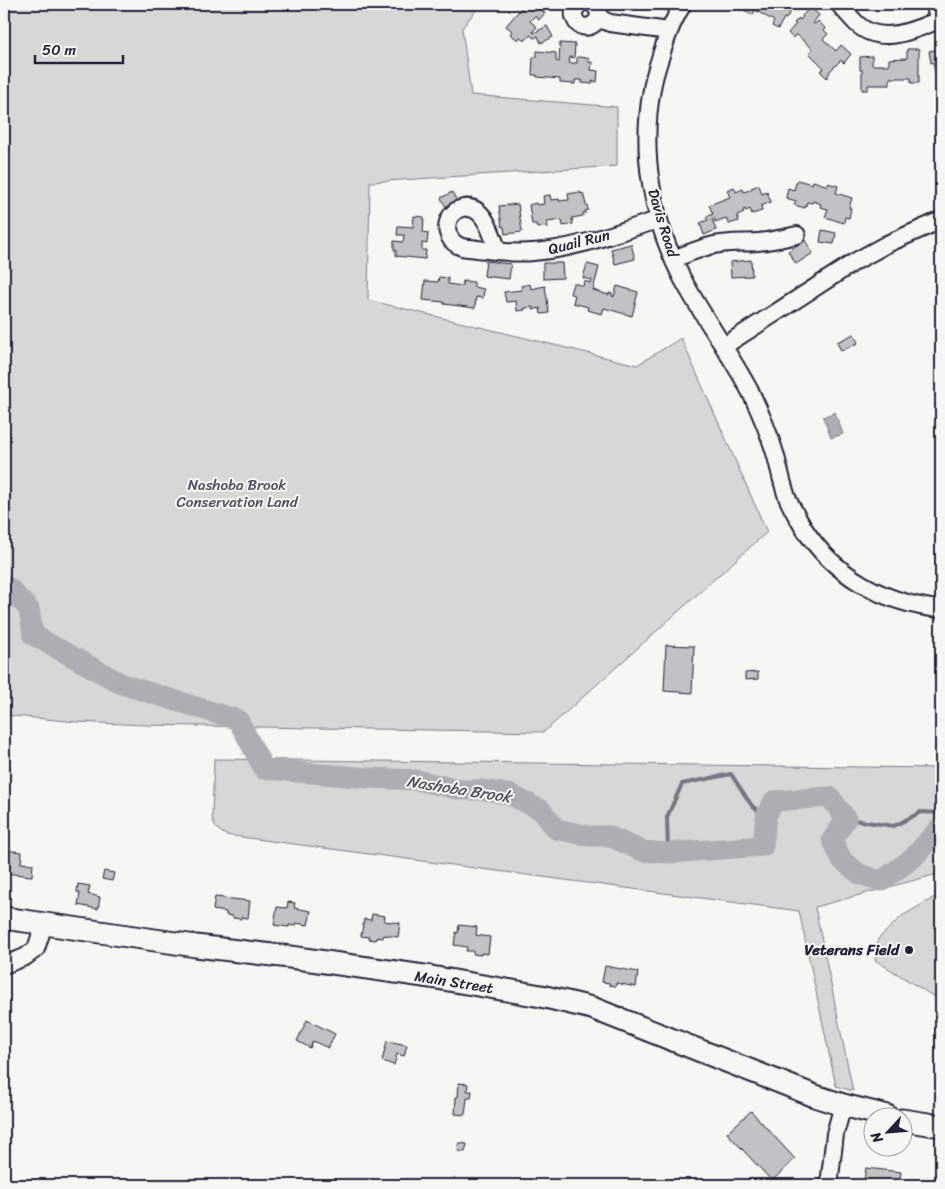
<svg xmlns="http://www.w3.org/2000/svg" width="945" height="1189" font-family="Sriracha,sans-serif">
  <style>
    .green { fill: #d7d7d7; stroke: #7c7c89 }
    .water { fill: #adadb3; stroke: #757583 }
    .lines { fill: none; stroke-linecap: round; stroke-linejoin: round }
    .stream { stroke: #757583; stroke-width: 4 }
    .river { stroke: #adadb3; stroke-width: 21 }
    .building { fill: #c2c2c4; stroke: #22223b }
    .minor-casing { stroke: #22223b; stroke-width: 20 }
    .major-casing { stroke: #22223b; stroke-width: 25 }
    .minor { stroke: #f6f6f2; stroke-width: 16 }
    .major { stroke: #f6f6f2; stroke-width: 21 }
    .poi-dot { fill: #22223b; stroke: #f6f6f2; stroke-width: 2 }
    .labels { text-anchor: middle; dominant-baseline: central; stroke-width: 4; stroke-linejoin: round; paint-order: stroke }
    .street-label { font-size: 15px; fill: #22223b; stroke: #f6f6f2 }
    .park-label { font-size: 15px; fill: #4f4f62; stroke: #f6f6f2 }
    .poi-label { font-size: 15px; font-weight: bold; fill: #22223b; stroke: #f6f6f2; text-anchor: end }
    .water-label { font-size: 16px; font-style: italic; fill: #535365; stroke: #f6f6f2 }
  </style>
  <rect width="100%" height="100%" fill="#f6f6f2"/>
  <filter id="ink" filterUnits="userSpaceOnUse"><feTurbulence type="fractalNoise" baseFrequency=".02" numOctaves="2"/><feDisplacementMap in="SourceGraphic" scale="10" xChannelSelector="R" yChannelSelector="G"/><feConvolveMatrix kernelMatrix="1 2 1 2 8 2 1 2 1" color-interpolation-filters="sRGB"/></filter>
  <g filter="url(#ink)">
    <path class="green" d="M4 4H481L462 28 471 95 617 107V166L370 182 368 300 637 365 681 338 767 532 544 732 144 725 77 722 4 715Z
      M214 759 941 768V873L815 907 853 1091 836 1086 799 911 226 835C217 830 213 826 212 816Z
      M941 895V1001L875 960 878 939 902 916 933 898Z"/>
    <path class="water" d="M835 412 843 434 831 438 823 417Z"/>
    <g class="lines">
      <path class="stream" d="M846 819 894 826 921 812 941 813
        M668 853 667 817 682 784 731 774 752 806 766 816"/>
      <path class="river" d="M4 585 9 588 29 609 33 635 122 684 238 720 264 769 369 778 416 780 462 790H484L509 794 541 810 556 829 589 836H609L642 851 668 853 763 846 766 816 774 801 830 797 846 819 832 840 842 860 859 874 881 881 913 858 934 834 941 827"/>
    </g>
    <path class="building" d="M520 4H544L540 9 545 13 539 20 535 16 530 21 537 27 533 31 534 33 547 26 553 37 541 43 538 36 534 38 530 35 525 41 520 37 518 40 510 34 512 31 506 26 523 6Z
      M726 4H795L786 19 784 18 778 29 772 26 774 21 755 10 753 15 733 4 730 9 725 6Z
      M810 7 819 15 813 23 815 24 818 21 826 29 824 30 828 34 823 39 836 51 841 45 851 54 844 63 841 60 830 71 827 78 820 71 824 68 809 53 813 49 796 34 793 38 788 33 796 24 794 23 799 18 800 20 803 17 802 16Z
      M560 43 575 44 574 58 570 57 569 63H577V57L589 58 588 62H592L591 70 598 71 597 82 592 81V84L582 83V80H575V84L560 83V79L537 77V75H532L533 57H537V51L556 53V61L559 62Z
      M907 49H919V83H911V78H890V85H868V90H862V70H860V57L872 56V65H889V59L907 58Z
      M941 49V83L937 84 933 62 931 63 929 51Z
      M797 180 812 184 813 181 828 186V183L838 186 836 193 852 198 849 208H851L849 218 845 217 844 223 825 217 828 209 820 207 821 204 813 201 812 203 807 202 805 208 794 205 796 201 786 198 788 188 794 190Z
      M759 185 762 194 767 192 771 202 761 206 762 211 752 214 750 209 746 211 745 209 743 210 744 212 737 215 739 221 729 224 726 218 715 222 714 218 712 219 716 230 704 235 700 223 708 220 706 217 713 214 709 205 730 197 727 190 734 187 736 192 743 189 744 192 752 189 751 188Z
      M452 192 458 203 447 209 441 198Z
      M580 192V194L583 193 586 205H587L588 210 585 211 586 213H583V216L572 218 573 224 563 226 562 220 547 222 548 227 537 228 536 224H532L529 205 536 203 537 205 544 204 543 196 550 195 551 200 559 199V201L569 200 568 194Z
      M518 204 522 232 505 234 504 227H502L499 206Z
      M414 216 424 217 423 232 428 233 427 244 422 243V250H426L425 259 396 256V250H394V241L403 242 404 235H397L398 226 413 227Z
      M822 230 836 233 834 244 820 242Z
      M805 240 813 253 796 264 788 251Z
      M631 244 635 259 615 264 611 249Z
      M751 260 752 276 731 277 730 262Z
      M486 261 511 264 509 279 484 276Z
      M543 263H562L563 278 543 279Z
      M587 264 599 267 593 290 609 295V293L613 294 612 296 614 297 617 286 638 292 632 316 604 308 602 314 587 310 588 307 573 303 575 295 570 294 573 283 583 286 584 281 591 283 592 280 583 278Z
      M439 277 448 278V284L462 286 463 281 474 282V287L484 289 483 298 476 297 475 308 444 304V302L423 300 425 281 438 282Z
      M530 284 531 289 545 286 549 313 541 314 540 308 533 310V307L525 308V310L517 311 516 301 506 302 504 292 522 290 521 286Z
      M854 334 858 343 841 351 837 342Z
      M666 645 694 646 692 693 664 691Z
      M758 672V679L745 680V673Z
      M4 850 22 852 21 863 33 864 32 876 4 873Z
      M104 871 114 873 112 881 102 879Z
      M78 884 90 886 88 894 100 897 98 909 78 905 80 893 77 892Z
      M215 897 250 901 248 918 241 917V919L233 918V916L226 915V912L213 910Z
      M288 902 295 903 294 908 311 911 308 925 296 923V926L289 925V927L274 925 277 907 287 908Z
      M372 914 385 916 384 921 400 923 398 937 384 935 383 938 377 937 376 940 369 939V937L361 936 364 919 371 920Z
      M459 925 477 927 476 935 490 937 488 954 481 953V955L473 954V951H466L467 947 454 945 456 932 458 933Z
      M605 966 638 972 636 987 616 983V986L609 985 610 983 602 982Z
      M307 1020 335 1034 328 1048 313 1041 310 1048 297 1041Z
      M387 1041 407 1045 404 1056 397 1054 394 1065 382 1061Z
      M459 1083 468 1084 467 1091H472L471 1098H467L465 1115 455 1114 456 1097H458Z
      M751 1111 795 1159 772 1181 727 1133Z
      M459 1143 467 1144 465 1152 458 1151Z
      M866 1168 901 1172 899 1185 892 1184V1185H871V1182L864 1181Z"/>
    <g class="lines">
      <defs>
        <path id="minor" d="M580 4C575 8 572 13 575 19 582 37 611 20 593 4
          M683 4C674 18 668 33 663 49 659 62 654 75 652 89 640 152 652 219 681 276 702 316 730 353 751 393 760 412 769 433 775 453 779 467 782 483 787 497 791 507 797 517 803 527 833 575 885 604 941 609
          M839 4C845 11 851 18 857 24 881 46 914 30 939 20
          M937 4 936 11 941 23
          M598 18 610 23 669 31
          M498 251C492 236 485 204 463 208 457 209 452 213 449 219 444 231 450 243 462 247 466 248 472 248 477 249 496 251 514 254 533 252 577 249 617 232 658 220
          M673 259C687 254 700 248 714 245 729 242 743 243 758 242 771 241 784 238 797 235
          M724 346 856 261 887 244 941 220
          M4 965 25 957 36 949 44 924
          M829 1185 835 1134 843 1105"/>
        <path id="major" d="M4 918 196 946 290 957 431 977 541 996 592 1008 815 1096 843 1105 887 1116
          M902 1120 941 1126"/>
      </defs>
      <use href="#minor" class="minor-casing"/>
      <use href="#major" class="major-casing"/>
      <use href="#minor" class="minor"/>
      <use href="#major" class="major"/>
    </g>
  </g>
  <circle class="poi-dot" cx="909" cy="950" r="5"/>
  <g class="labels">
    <g class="street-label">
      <text transform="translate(663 223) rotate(73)">Davis Road</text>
      <text transform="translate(579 242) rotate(-14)">Quail Run</text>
      <text transform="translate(454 982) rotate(9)">Main Street</text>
    </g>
    <g class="park-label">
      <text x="237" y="485">Nashoba Brook<tspan x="237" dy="17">Conservation Land</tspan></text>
    </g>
    <g class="poi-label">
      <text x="899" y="950">Veterans Field</text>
    </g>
    <g class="water-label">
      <text transform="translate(459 789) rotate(9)">Nashoba Brook</text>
    </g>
  </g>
  <rect width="945" height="1189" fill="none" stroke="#f6f6f2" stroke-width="20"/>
  <rect x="10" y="10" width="925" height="1169" fill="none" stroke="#22223b" stroke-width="2" filter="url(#ink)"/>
  <g transform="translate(888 1132) rotate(244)"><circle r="24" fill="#f6f6f2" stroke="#a1a1a9"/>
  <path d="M0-4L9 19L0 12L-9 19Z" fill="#22223b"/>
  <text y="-8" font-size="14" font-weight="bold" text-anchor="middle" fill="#22223b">N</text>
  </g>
  <path d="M35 55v8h88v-8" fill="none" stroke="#22223b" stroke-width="2.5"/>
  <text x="42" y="55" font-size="15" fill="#22223b" stroke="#f6f6f2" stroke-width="4" paint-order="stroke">50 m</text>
</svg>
